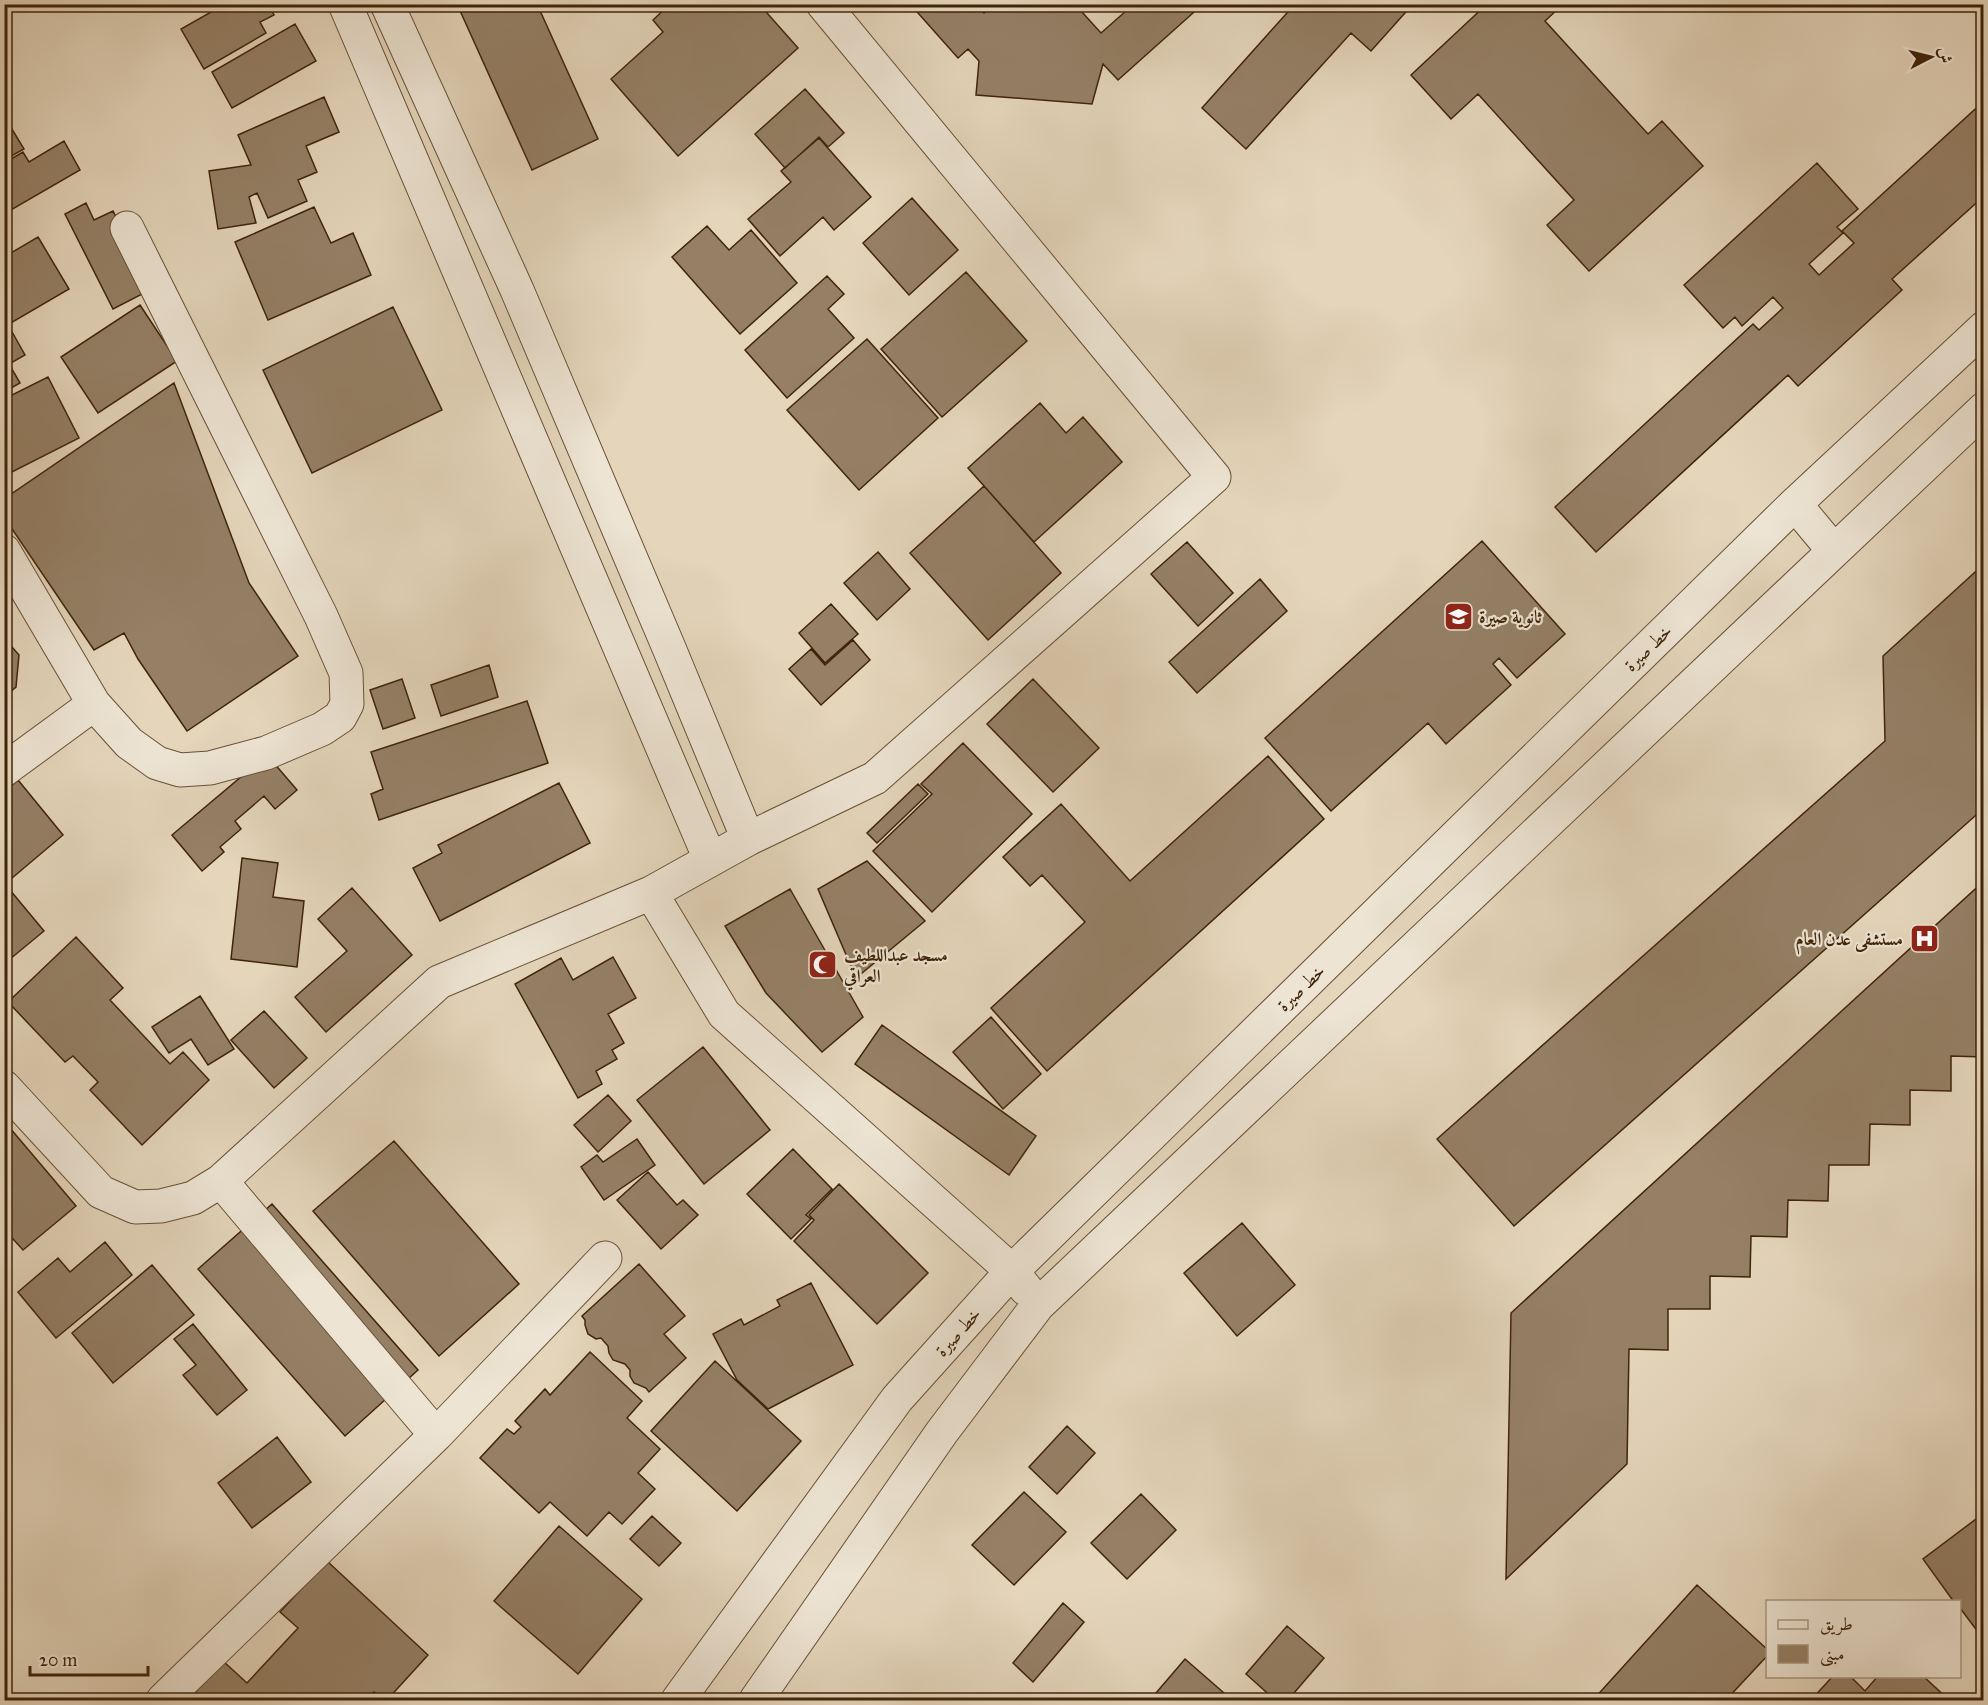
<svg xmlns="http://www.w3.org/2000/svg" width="1988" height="1705" font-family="'IM FELL Great Primer',Amiri,serif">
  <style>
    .building { fill: #958066; stroke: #402409; stroke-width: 1.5 }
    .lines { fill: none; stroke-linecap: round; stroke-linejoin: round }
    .minor-casing { stroke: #695036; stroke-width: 35 }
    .minor { stroke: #ede4d3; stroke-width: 33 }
    .labels { text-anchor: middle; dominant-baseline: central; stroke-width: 4.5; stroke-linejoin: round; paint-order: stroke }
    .poi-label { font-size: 18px; font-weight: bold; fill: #402409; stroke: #ede4d3; text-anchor: start }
    .street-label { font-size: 18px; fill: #402409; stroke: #ede4d3 }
  </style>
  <rect width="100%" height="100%" fill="#e4d5bb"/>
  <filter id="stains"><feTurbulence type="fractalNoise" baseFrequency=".00333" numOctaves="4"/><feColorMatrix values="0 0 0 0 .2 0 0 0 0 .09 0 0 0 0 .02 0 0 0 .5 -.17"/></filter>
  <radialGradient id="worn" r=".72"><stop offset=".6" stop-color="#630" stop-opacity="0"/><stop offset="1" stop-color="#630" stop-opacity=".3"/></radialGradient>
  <path class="building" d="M218 4H268L274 15 260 22 266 33 204 69 181 29 220 7Z
    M457 4H537L598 139 532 170Z
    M670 4H759L798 48 678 156 611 79 663 32 653 20Z
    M910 4H976L984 13 993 4 1081 11 1101 33 1134 4H1203L1118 80 1103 64 1092 104 976 95 979 61 968 49 958 58Z
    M1295 4H1413L1371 51 1351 33 1246 149 1202 108Z
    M1487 4H1556L1559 8 1545 21 1648 134 1662 121 1703 166 1589 271 1547 225 1574 200 1478 94 1451 119 1411 75Z
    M295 24 316 61 232 108 212 72Z
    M805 89 844 133 828 147 819 137 785 168 755 134Z
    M324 97 339 132 306 146 317 172 298 180 307 201 268 218 257 193 249 197 256 223 218 229 209 171 251 165 238 135Z
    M1984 101V196L1892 279 1902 290 1798 386 1788 375 1596 552 1555 507 1753 324 1759 330 1783 308 1773 297 1742 326 1735 317 1723 328 1684 285 1817 163 1858 209 1837 227 1843 233 1809 264 1819 275 1854 243 1842 231Z
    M4 116 24 149 4 160Z
    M819 138 871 197 834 230 823 217 780 256 748 219 791 182 781 171Z
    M64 141 80 170 4 214V163L23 152 29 162Z
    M912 198 958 250 909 295 863 243Z
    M86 203 94 220 113 211 152 289 113 309 65 214Z
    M314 207 331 243 353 233 371 275 268 320 235 242Z
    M707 226 729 250 751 230 797 283 740 334 672 257Z
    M38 237 69 289 4 327V257Z
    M966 272 1027 341 942 417 881 349Z
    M827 276 844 294 828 309 854 338 787 398 745 350Z
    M140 305 177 361 98 413 61 357Z
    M393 307 442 410 312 473 263 370Z
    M11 330 25 355 9 364 20 383 4 392V334Z
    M867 339 938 418 859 490 787 410Z
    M48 377 79 438 4 476V399Z
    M174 383 249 583 298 656 187 731 138 659 124 633 94 650 4 517V499Z
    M1040 403 1066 433 1083 417 1122 462 1034 542 968 468Z
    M984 486 1061 573 988 640 910 553Z
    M1482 541 1565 634 1517 678 1499 658 1493 664 1511 685 1446 744 1428 723 1331 811 1265 738Z
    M1187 542 1233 593 1198 626 1151 574Z
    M878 552 910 589 877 620 844 583Z
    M1984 564V808L1514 1226 1437 1139 1885 741 1883 656Z
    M1260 579 1287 611 1197 693 1169 662Z
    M831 604 858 634 825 663 799 633Z
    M4 638 19 655 16 687 4 697Z
    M853 640 870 660 821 705 789 669 811 649 825 665Z
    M489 665 498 697 441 716 431 685Z
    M402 679 415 718 383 729 370 690Z
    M1033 679 1099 748 1053 792 987 724Z
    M527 701 548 763 379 820 371 794 383 789 371 752Z
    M963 743 1032 814 932 912 873 851 932 794 921 784Z
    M267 755 297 790 275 809 264 796 235 821 241 829 220 847 224 852 202 871 172 835Z
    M1268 756 1324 819 1047 1071 991 1008 1085 922 1042 875 1030 886 1003 857 1061 804 1130 881Z
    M18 780 63 835 5 884 44 931 4 964V792Z
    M559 783 590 843 440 921 413 868 442 853 438 845Z
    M918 784 928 794 877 843 867 833Z
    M242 858 278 863 273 897 304 901 297 967 231 959Z
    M867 861 925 921 856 978 818 889Z
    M1984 881V1057L1951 1056V1091L1910 1090V1125L1870 1124 1869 1165H1829L1828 1201 1788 1200 1787 1237 1751 1236 1750 1277 1710 1276V1309H1668V1350L1629 1349 1627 1464 1506 1579 1511 1313Z
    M352 888 412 955 326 1032 295 997 347 951 318 919Z
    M790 889 863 1017 822 1052 766 993 725 926Z
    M76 937 123 988 110 1000 170 1064 183 1052 209 1080 142 1145 90 1090 98 1082 73 1056 65 1062 8 1002Z
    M613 957 636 998 608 1014 624 1043 612 1050 617 1059 596 1071 602 1084 578 1098 515 984 561 958 573 980Z
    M200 996 234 1049 208 1065 191 1039 169 1053 152 1027Z
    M264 1011 307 1058 274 1088 231 1040Z
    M991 1017 1041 1074 1003 1109 953 1052Z
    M882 1025 1036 1136 1009 1175 855 1064Z
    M703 1047 770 1130 704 1184 637 1100Z
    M608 1095 631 1121 598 1152 574 1125Z
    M4 1121 76 1206 23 1250 4 1229Z
    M637 1139 655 1165 604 1200 581 1167 597 1155 603 1162Z
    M394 1141 519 1284 439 1356 313 1211Z
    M793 1149 832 1189 806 1215 811 1219 791 1239 747 1194Z
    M648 1172 677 1205 683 1200 698 1215 661 1249 617 1200Z
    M839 1184 928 1273 877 1324 794 1241 814 1220 809 1215Z
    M272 1204 418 1370 345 1436 198 1269Z
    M1242 1223 1295 1285 1237 1336 1184 1273Z
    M105 1242 132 1275 56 1338 18 1292 58 1258 70 1272Z
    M639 1264 685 1316 664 1334 686 1358 649 1392 646 1388 634 1383 630 1376V1370L625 1364 613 1360 609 1353 608 1346 601 1338 596 1339 588 1334 585 1325V1320L582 1316Z
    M152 1265 194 1315 113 1383 72 1333Z
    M811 1283 853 1365 768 1409 737 1380 713 1334 741 1319 744 1325 780 1306 777 1300Z
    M193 1324 247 1390 217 1415 183 1375 196 1365 174 1339Z
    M590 1352 642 1401 627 1418 660 1449 638 1473 655 1489 622 1524 609 1512 587 1536 550 1502 539 1513 480 1458 507 1429 514 1434 521 1427 515 1421 545 1389 550 1395Z
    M715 1361 801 1441 737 1511 651 1431Z
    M1067 1426 1095 1453 1057 1494 1029 1467Z
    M277 1437 311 1482 252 1528 218 1483Z
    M1024 1492 1066 1532 1014 1585 972 1545Z
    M1141 1494 1176 1530 1127 1579 1091 1543Z
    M1984 1513V1640L1960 1608V1602H1954L1923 1559Z
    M652 1516 681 1543 659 1566 630 1539Z
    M559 1526 642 1599 578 1674 494 1601Z
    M327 1561 428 1655 387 1700H384L374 1692 366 1700H188L223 1661 247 1683 298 1628 280 1612Z
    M1697 1585 1768 1650V1655L1726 1700H1593Z
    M1063 1603 1084 1622 1033 1682 1013 1663Z
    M1287 1626 1324 1658 1288 1700H1275L1246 1674Z
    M1185 1659 1224 1693 1217 1700H1150Z
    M1833 1676H1850L1865 1691 1878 1676H1923L1949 1700H1811Z"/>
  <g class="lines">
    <defs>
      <path id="minor" d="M345 4 710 859
        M387 4 517 290 669 648 748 839
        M1795 504 1834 551
        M4 551 94 704 129 743 157 763 180 770 210 768 266 753 322 729 340 717 347 704 346 673 321 616 127 228
        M4 770 94 704
        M651 893 724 1014 1012 1271 1026 1289
        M4 1087 101 1192 135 1207 161 1206 193 1198 221 1181 439 982 651 893 748 839 875 778 1214 477 823 4
        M221 1181 436 1435
        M163 1700 436 1435 605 1258
        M678 1700 897 1399 1012 1271 1795 504 1984 328
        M756 1700 942 1432 1038 1305 1984 409"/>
    </defs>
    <use href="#minor" class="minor-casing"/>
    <use href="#minor" class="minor"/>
  </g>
  <defs>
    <symbol id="school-square" viewBox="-11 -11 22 22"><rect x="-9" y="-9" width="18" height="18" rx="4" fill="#8f2418" stroke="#ede4d3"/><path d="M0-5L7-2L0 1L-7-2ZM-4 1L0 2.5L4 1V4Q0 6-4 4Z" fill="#fff"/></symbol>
    <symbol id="hospital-square" viewBox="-11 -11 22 22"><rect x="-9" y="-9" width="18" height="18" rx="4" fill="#8f2418" stroke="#ede4d3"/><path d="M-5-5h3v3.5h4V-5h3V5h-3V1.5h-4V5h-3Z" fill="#fff"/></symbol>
    <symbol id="mosque-square" viewBox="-11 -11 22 22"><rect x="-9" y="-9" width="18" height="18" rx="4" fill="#8f2418" stroke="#ede4d3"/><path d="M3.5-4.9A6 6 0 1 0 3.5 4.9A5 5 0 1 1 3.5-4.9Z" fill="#fff"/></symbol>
  </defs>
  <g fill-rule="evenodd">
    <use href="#school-square" x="1442" y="600" width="33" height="33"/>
    <use href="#hospital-square" x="1908" y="922" width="33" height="33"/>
    <use href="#mosque-square" x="806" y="948" width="33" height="33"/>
  </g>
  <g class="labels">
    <g class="poi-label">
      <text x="1479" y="617">ثانوية صيرة</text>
      <text x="1903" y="939" text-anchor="end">مستشفى عدن العام</text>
      <text x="844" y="955">مسجد عبداللطيف<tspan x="844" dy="21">العراقي</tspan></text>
    </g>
    <g class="street-label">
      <text transform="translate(1648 648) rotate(-44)">خط صيرة</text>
      <text transform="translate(1301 988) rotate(-44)">خط صيرة</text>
      <text transform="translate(958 1332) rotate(-48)">خط صيرة</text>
    </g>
  </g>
  <rect width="1988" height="1705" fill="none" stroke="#e4d5bb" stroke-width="24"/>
  <rect x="6" y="6" width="1976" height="1693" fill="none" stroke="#402409" stroke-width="3"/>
  <rect x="12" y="12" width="1964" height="1681" fill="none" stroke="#402409" stroke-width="1.5"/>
  <rect x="1766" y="1600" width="195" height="78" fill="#ede4d3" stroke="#a89782" stroke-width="1.5"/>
  <rect x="1778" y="1620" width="30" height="9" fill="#ede4d3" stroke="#a89782" stroke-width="1.5"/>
  <text x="1820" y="1630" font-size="18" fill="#402409">طريق</text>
  <rect x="1778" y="1645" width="30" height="18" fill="#958066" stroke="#a89782" stroke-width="1.5"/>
  <text x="1820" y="1660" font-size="18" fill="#402409">مبنى</text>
  <g transform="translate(1931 57) rotate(83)" stroke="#ede4d3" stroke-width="4.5" paint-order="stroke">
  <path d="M0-4.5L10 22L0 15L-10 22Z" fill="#402409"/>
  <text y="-9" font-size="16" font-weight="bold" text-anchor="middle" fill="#402409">ش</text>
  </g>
  <path d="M30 1666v9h118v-9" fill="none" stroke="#402409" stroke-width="3"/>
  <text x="39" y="1666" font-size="18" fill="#402409" stroke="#ede4d3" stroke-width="4.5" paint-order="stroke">20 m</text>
  <rect width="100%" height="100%" filter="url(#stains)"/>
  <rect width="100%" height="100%" fill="url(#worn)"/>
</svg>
